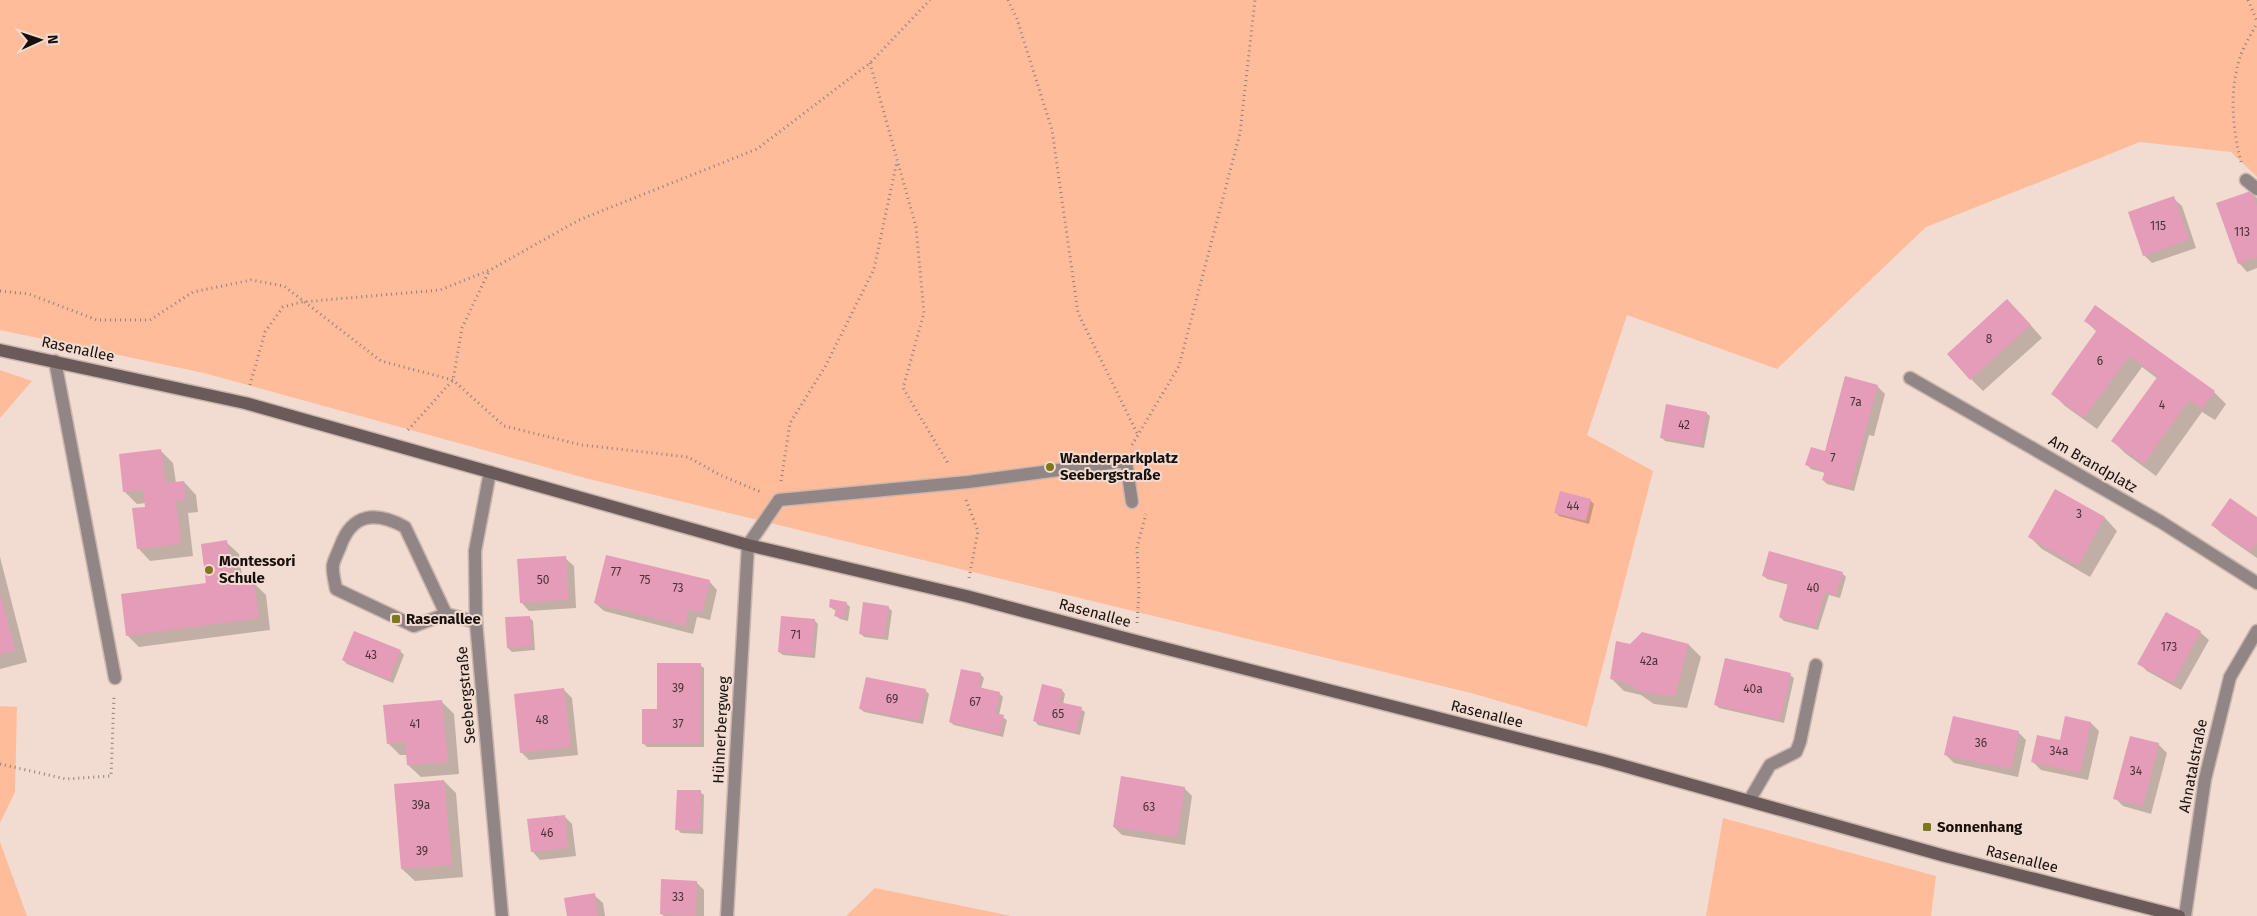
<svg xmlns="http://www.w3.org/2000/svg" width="2257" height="916" font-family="'Fira Sans',sans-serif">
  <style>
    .green { fill: #febc9b }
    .shadow { fill: #0003 }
    .building { fill: #e49cb9 }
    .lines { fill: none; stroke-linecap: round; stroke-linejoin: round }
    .lane-casing { stroke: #cbb6ad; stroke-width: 15 }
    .street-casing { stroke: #cbb6ad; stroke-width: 15 }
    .secondary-casing { stroke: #cbb6ad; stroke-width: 15 }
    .path { stroke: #91817a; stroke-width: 3; stroke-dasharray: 1 4; stroke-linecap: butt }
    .lane { stroke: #918685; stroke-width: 12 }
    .street { stroke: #918685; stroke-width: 12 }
    .secondary { stroke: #6a5b5a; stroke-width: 12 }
    .poi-dot { fill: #7e771c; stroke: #f2dbd0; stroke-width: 2 }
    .labels { text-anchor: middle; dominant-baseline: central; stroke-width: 4; stroke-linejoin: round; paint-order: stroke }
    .number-label { font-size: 12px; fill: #4a3337 }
    .street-label { font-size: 15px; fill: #17100c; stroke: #f2dbd0 }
    .poi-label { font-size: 15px; font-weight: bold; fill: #17100c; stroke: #f2dbd0; text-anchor: start }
  </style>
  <rect width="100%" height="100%" fill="#f2dbd0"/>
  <path class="green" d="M0 0H2257V177L2231 152 2140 142 1926 227 1777 369 1627 315 1587 435 1653 471 1587 727 1475 694 589 479 204 373 0 330Z
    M0 370 32 381 0 418Z
    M0 706 17 707 15 792 0 823Z
    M1723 818 1936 876 1931 916H1706Z
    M0 842 27 916H0Z
    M875 888 1011 916H846Z"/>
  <path class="shadow" d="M2251 192 2257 198V268L2247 272 2239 263Z
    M2173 198 2182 206 2196 248 2152 263 2144 255Z
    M2020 313 2042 338 1983 391 1971 379Z
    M2086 321 2214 392 2226 404 2215 420 2202 412 2156 476 2125 453 2113 441 2158 379 2142 367 2097 429 2065 406 2053 394 2097 332Z
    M1877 386 1885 394 1874 436 1869 435 1854 491 1827 484 1823 480 1825 473 1811 469 1807 465 1826 453Z
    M1706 413 1710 416 1704 448 1665 441 1661 437Z
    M161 451 173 463 176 483 184 482 196 495 198 512 188 513 193 556 150 561 138 548 146 503 137 504 125 492Z
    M2056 490 2105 518 2117 531 2090 577 2042 549 2030 537Z
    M1590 500 1594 504 1589 524 1559 516 1556 512Z
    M2257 519V558L2221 533 2213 525Z
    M226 542 239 554 243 584 254 583 266 595 270 630 139 647 127 635 208 584Z
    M0 557 27 662 0 669Z
    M565 558 574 566 576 608 529 611 521 602Z
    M1842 573 1846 577 1840 598 1829 595 1818 630 1784 621 1780 617 1789 585 1767 579 1763 575Z
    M709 581 717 590 710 620 697 617 693 634 604 611 595 603Z
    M846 603 850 607 848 621 840 619 836 616V611L830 607Z
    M888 607 892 611 888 640 864 637 860 633Z
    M2166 613 2200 632 2209 640 2181 690 2147 671 2139 663Z
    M529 617 533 621 535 650 512 652 508 648Z
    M814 620 818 624 815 658 783 655 779 652Z
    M354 632 400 651 404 655 393 683 347 664 343 660Z
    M1643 633 1689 645 1701 657 1687 708 1654 704 1641 695 1624 691 1612 679 1631 645Z
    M700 665 704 668V747H647L643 743Z
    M980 674 984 678 981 689 999 693 1003 697 999 715 1007 720 1003 737 954 725 950 722Z
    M1790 675 1794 678 1784 723 1719 708 1715 704Z
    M564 690 572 698 578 755 529 760 521 752Z
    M925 690 929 694 923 724 864 712 860 708Z
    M1062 690 1065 694 1063 704 1081 709 1085 712 1080 735 1038 725 1035 721Z
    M442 702 454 714 459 774 421 777 408 765V755H400L388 743Z
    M2091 723 2099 731 2088 780 2041 770 2033 762Z
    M2018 732 2026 740 2018 777 1954 763 1945 754Z
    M2158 744 2167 753 2151 814 2123 806 2115 798Z
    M444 781 456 793 463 877 415 881 402 869Z
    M1184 788 1192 796 1185 845 1122 835 1114 827Z
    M700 792 704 795 703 834 681 833 677 829Z
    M564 816 572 824 576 856 540 860 532 851Z
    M696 882 704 890V916H664L661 913Z
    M594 895 603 903 605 916H568Z"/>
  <path class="building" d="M2251 191 2257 206V257L2238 264 2216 203Z
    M2174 196 2189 240 2143 256 2128 212Z
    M2007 299 2031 325 1970 380 1947 354Z
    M2095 305 2215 391 2202 409 2189 400 2144 464 2111 441 2158 376 2129 356 2084 418 2051 394 2097 330 2084 321Z
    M1845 376 1878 385 1850 488 1822 480 1825 471 1805 465 1811 447 1825 451Z
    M1666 404 1707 412 1701 445 1660 438Z
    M161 449 166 483 184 481 186 500 176 501 181 544 137 549 132 508 145 507 143 490 123 492 119 454Z
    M2055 489 2105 517 2078 566 2028 537Z
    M1560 491 1591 499 1586 521 1554 513Z
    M2230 498 2257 517V543L2250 552 2211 525Z
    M227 540 233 584 254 582 259 618 126 636 121 594 206 583 201 544Z
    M1769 551 1843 572 1836 595 1825 592 1815 627 1779 617 1788 583 1762 576Z
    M606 555 710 580 702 613 689 609 685 626 594 603Z
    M566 556 569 600 520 603 517 559Z
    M0 593 15 650 0 654Z
    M830 599 847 602 844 618 834 616 836 609 829 607Z
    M863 602 889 606 884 637 859 634Z
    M2166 612 2201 631 2173 683 2137 664Z
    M530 616 532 646 507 648 505 617Z
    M781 616 815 619 812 655 778 652Z
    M354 631 401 650 389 680 342 660Z
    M1642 632 1689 644 1675 696 1641 692 1627 683 1610 679 1616 641 1630 644Z
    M1725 658 1791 673 1780 720 1714 705Z
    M657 663H701L700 744H642V709H657Z
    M961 669 981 673 978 687 1000 692 995 713 1004 715 1000 734 949 722Z
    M866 677 926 689 919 721 859 709Z
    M1042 684 1062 689 1059 702 1082 707 1076 732 1033 721Z
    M564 688 571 747 520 753 514 694Z
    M442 700 448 762 407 765 405 742 387 744 383 705Z
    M1953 716 2019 731 2011 769 1944 755Z
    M2065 716 2091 722 2080 773 2031 762 2037 735 2060 740Z
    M2130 736 2159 743 2143 806 2113 799Z
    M1121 776 1185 787 1177 837 1113 827Z
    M444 780 452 865 401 869 394 784Z
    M677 790H701L700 830H675Z
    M565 815 568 848 531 852 527 819Z
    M661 879 697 881 696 915 660 914Z
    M595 893 598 916H567L564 898Z"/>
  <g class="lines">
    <defs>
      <path id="lane" d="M55 361 115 678
        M1910 378 2161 522 2257 583
        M748 545 779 500 968 482 1126 461 1132 502
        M446 614 405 527C375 511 352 513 340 547 338 552 334 560 333 565 332 573 335 582 336 589L414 626 446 614 476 622
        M1749 801 1770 765 1796 752 1800 742 1816 665"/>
      <path id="street" d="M2246 180 2257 189
        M490 472 475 551 476 622 502 916
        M727 916 748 545
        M2185 916 2205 779 2230 677 2257 631"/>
      <path id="secondary" d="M0 350 245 403 748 545 966 596 1136 641 1603 760 1945 856 2179 916"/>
    </defs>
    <use href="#lane" class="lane-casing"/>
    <use href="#street" class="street-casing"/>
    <use href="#secondary" class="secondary-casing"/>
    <path class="path" d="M1008 0 1017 19 1052 130 1078 313 1137 433
      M2248 0 2257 21
      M870 63 916 227 924 313 903 388 949 465
      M2241 162C2232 127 2229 89 2241 54 2245 44 2252 33 2257 23
      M0 291 29 294 97 320H150L193 292 251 280 284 286 381 361 453 380 504 426 582 445 688 457 720 475 761 492
      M250 385 265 332 283 307 302 302 440 290 490 270 579 220 757 149 870 63 930 0
      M408 430 453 380 462 328 489 271
      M1132 445 1179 366 1240 133 1255 0
      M781 481 790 423 825 367 874 269 897 161
      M966 500 978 531 969 578
      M1137 623 1139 592 1137 547 1146 514
      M0 764 66 779 111 776 114 696"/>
    <use href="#lane" class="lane"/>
    <use href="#street" class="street"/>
    <use href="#secondary" class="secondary"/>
  </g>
  <g class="poi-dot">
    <circle cx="1050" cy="467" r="5"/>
    <circle cx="209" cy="570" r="5"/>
    <rect x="391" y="614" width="10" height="10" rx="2.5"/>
    <rect x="1922" y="822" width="10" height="10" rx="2.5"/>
  </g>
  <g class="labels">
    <g class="number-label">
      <text x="2158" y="226">115</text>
      <text x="2242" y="232">113</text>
      <text x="1989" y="339">8</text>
      <text x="2100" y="361">6</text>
      <text x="1856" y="402">7a</text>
      <text x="2162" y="405">4</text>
      <text x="1684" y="425">42</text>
      <text x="1833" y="458">7</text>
      <text x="1573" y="506">44</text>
      <text x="2079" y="514">3</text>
      <text x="616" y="572">77</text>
      <text x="543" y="580">50</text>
      <text x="645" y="580">75</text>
      <text x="678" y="588">73</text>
      <text x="1813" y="588">40</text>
      <text x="796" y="635">71</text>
      <text x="2169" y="647">173</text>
      <text x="371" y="655">43</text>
      <text x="1649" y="661">42a</text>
      <text x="678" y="688">39</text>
      <text x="1753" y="689">40a</text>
      <text x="892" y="699">69</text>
      <text x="975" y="702">67</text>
      <text x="1058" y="714">65</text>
      <text x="542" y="720">48</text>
      <text x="415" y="724">41</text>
      <text x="678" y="724">37</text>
      <text x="1981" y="743">36</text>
      <text x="2059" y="751">34a</text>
      <text x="2136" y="771">34</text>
      <text x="421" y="805">39a</text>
      <text x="1149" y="807">63</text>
      <text x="547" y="833">46</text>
      <text x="422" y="851">39</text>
      <text x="678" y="897">33</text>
    </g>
    <g class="street-label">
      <text transform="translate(78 349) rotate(12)">Rasenallee</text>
      <text transform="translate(2093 464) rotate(30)">Am Brandplatz</text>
      <text transform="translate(1095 613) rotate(15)">Rasenallee</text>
      <text transform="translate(466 695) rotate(-95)">Seebergstraße</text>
      <text transform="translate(1487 714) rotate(14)">Rasenallee</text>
      <text transform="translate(721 730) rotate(-87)">Hühnerbergweg</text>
      <text transform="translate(2193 766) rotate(-79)">Ahnatalstraße</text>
      <text transform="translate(2022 859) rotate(14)">Rasenallee</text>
    </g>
    <g class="poi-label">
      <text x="1060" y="458">Wanderparkplatz<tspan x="1060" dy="17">Seebergstraße</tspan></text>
      <text x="219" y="561">Montessori<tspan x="219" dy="17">Schule</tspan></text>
      <text x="406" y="619">Rasenallee</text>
      <text x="1937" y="827">Sonnenhang</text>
    </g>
  </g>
  <g transform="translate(40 40) rotate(87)" stroke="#f2dbd0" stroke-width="4" paint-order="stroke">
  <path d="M0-4L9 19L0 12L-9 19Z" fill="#17100c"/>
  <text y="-8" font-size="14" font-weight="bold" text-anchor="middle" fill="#17100c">N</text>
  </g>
</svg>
